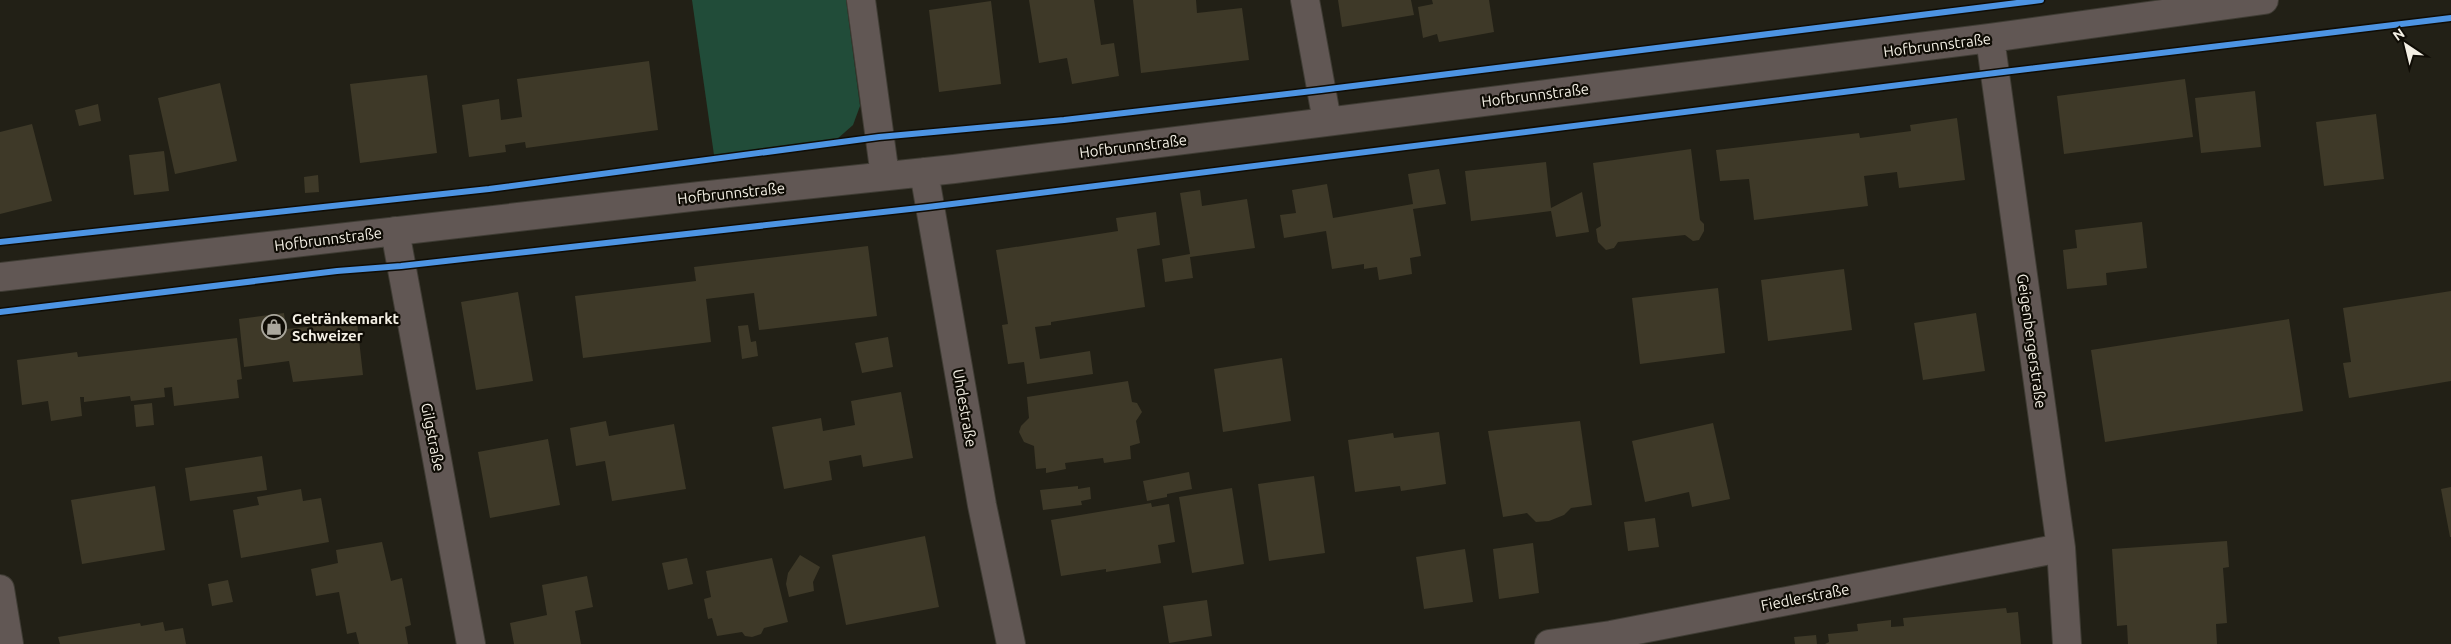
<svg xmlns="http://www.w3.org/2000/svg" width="2451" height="644" font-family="Ubuntu,sans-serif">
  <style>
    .green { fill: #214c39 }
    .building { fill: #3e3928 }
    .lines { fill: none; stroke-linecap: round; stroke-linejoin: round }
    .minor-casing { stroke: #3f3c34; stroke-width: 30 }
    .minor { stroke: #615754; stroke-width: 28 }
    .cycleway-casing { stroke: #0f0c05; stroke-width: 9 }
    .cycleway { stroke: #4d94e3; stroke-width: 6 }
    .labels { text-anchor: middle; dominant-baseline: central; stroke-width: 4.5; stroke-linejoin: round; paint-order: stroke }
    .street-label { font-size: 15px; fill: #f4f0e5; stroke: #0f0c05 }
    .poi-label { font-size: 15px; font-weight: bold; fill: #f4f0e5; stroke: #0f0c05; text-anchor: start }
  </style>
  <rect width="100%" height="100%" fill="#222016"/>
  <path class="green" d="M692 0H846L860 106 853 125 836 140 714 155Z"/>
  <path class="building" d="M1029 0H1094L1101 45 1114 43 1119 76 1072 84 1067 58 1039 63Z
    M1133 0H1196L1197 13 1242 8 1249 60 1141 73Z
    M1338 0H1411L1414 15 1342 27Z
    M1432 0H1489L1494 32 1439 42 1437 34 1423 38 1418 7 1433 4Z
    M991 1 1001 84 939 92 929 10Z
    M649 61 658 130 526 148 525 142 505 145 506 152 469 157 462 105 499 99 501 120 522 117 517 79Z
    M427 75 437 153 360 163 350 84Z
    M2185 79 2193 137 2064 154 2057 96Z
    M220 83 237 161 175 174 158 98Z
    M2255 91 2261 147 2201 153 2195 98Z
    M98 104 101 121 79 126 75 110Z
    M2376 114 2384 179 2324 186 2316 122Z
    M1957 118 1965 180 1899 188 1897 172 1864 176 1868 206 1754 220 1749 179 1720 181 1716 150 1859 133 1860 138 1911 131 1910 125Z
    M32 124 52 201 0 214V132Z
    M1691 149 1700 220 1704 224V231L1699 240 1693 241 1685 235 1618 242 1614 248 1606 250 1598 242 1596 229 1601 226 1593 163Z
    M164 151 169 191 134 195 129 155Z
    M1546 162 1551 208 1582 192 1589 232 1556 237 1551 211 1471 221 1465 171Z
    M1439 169 1446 204 1413 209 1421 256 1410 258 1412 274 1379 280 1377 267 1364 269V264L1332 269 1326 231 1284 238 1280 215 1296 213 1292 190 1327 184 1333 218 1413 204 1408 174Z
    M318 175 319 192 305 193 304 177Z
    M1200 190 1202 206 1247 199 1255 248 1190 257 1193 278 1165 282 1162 259 1190 254 1180 193Z
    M1156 212 1160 245 1137 249 1145 307 1051 322V325L1035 327 1040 359 1090 351 1093 374 1027 384 1024 362 1008 364 1002 325 1008 324 996 250 1118 231 1116 218Z
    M2142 222 2147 268 2106 273 2107 285 2067 289 2063 250 2077 248 2075 230Z
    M868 246 877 316 759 330 754 293 706 299 711 342 583 358 575 296 696 281 694 267Z
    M1844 269 1852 330 1768 341 1761 280Z
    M1718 288 1725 353 1640 364 1632 298Z
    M2451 291V381L2349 398 2343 363 2351 362 2343 308Z
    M518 292 533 381 476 390 461 302Z
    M284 313 286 329 357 322 363 375 293 382 289 361 244 367 239 319Z
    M1976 313 1985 371 1923 380 1914 323Z
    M2289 319 2303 411 2105 442 2091 350Z
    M748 325 751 342 756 341 758 356 742 359 738 326Z
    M888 337 893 367 862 373 855 343Z
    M237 338 242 379 237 380 239 398 174 406 172 387 164 388 165 397 131 401 130 396 84 402V397H80L82 416 51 421 48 401 22 405 17 360 77 352 78 357Z
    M1282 358 1291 421 1223 432 1214 369Z
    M1128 381 1132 402 1137 403 1142 412 1136 421 1140 443 1130 446 1131 459 1104 463 1103 458 1065 463 1066 469 1046 473V468L1036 469 1034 446 1024 442 1019 432 1021 426 1029 418 1027 397Z
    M901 392 913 458 863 467 861 455 829 461 832 480 784 489 772 427 821 418 823 431 855 425 851 401Z
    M152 403 154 425 136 427 134 405Z
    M606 421 609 436 674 424 686 489 612 501 605 461 576 466 570 428Z
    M1580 421 1592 505 1571 508 1564 515 1549 521 1536 522 1527 513 1503 517 1488 431Z
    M1713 423 1730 499 1692 507 1689 492 1645 502 1632 441Z
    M1439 432 1446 484 1401 491 1400 486 1355 492 1348 440 1393 433 1394 438Z
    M548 439 560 505 490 518 478 452Z
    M262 456 267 490 190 501 185 468Z
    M1189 472 1192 489 1167 494V497L1147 501 1143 481Z
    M1314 476 1325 553 1269 561 1258 484Z
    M155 486 165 550 82 564 71 500Z
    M1078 486V489L1090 487 1091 499 1081 501 1082 505 1043 510 1040 490Z
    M2451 487V537H2450L2441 489Z
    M1232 488 1244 564 1192 573 1179 497Z
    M301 489 303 501 321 498 329 542 241 558 233 510 259 505 257 497Z
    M1151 503 1152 507 1169 504 1175 542 1158 545 1161 563 1106 572V569L1061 576 1051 520Z
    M1655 518 1659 547 1628 551 1624 522Z
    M925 536 939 607 846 625 832 555Z
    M2227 541 2229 567 2223 568 2227 623 2216 624 2217 644H2128L2127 625 2117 626 2112 549Z
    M382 542 391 581 402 578 411 625 405 627 408 644H359L356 632 347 634 339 592 316 596 311 569 338 563 336 550Z
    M1533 543 1539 593 1499 599 1493 549Z
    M1465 549 1473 602 1424 609 1416 557Z
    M800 555 820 567 813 582 814 591 789 597 786 584 788 573Z
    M687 558 693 584 668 590 662 563Z
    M772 558 788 622 764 628 761 634 752 637 745 636 742 632 717 636 712 618 708 619 704 599 711 597 706 571Z
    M587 576 593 607 575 611 581 644H514L510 623 547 615 542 585Z
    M228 580 233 602 212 606 208 584Z
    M1207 600 1212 636 1169 643 1163 606Z
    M2006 608 2007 613 2018 612 2021 644H1825L1829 642 1828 634 1858 631 1857 624 1891 620V627L1904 626 1903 618Z
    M163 622 165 631 183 628 186 644H60L58 637 140 623 141 626Z
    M1816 635 1817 644H1795L1794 637Z"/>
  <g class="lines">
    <defs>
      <path id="minor" d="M861 0 885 176
        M1305 0 1327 121
        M1990 38 2061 548 2067 644
        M924 172 982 505 1011 644
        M395 231 471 644
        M0 277 700 196 954 169 1990 38 2264 0
        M0 589 9 644
        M1549 644 1611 635 2061 548"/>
    </defs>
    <use href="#minor" class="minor-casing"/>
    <use href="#minor" class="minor"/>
    <defs>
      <path id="cycleway" d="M0 242 489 189 879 137 1064 120 1321 90 2041 0
        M0 312 337 271 401 266 928 207 1995 73 2451 18"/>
    </defs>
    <use href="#cycleway" class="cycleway-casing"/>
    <use href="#cycleway" class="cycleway"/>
  </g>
  <defs>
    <symbol id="shop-ring" viewBox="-11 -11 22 22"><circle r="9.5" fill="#0f0c05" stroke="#aaa79d" stroke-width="1.5"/><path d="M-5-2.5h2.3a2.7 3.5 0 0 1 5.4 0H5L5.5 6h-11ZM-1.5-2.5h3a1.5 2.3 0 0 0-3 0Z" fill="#aaa79d"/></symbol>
  </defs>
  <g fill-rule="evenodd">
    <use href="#shop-ring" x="260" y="313" width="28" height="28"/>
  </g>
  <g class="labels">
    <g class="street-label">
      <text transform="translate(1937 45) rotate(-7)">Hofbrunnstraße</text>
      <text transform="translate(1535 95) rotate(-7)">Hofbrunnstraße</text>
      <text transform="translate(1133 146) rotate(-7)">Hofbrunnstraße</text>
      <text transform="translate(731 193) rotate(-6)">Hofbrunnstraße</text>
      <text transform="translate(328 239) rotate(-7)">Hofbrunnstraße</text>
      <text transform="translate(2032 341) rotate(82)">Geigenbergerstraße</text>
      <text transform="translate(965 408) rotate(80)">Uhdestraße</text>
      <text transform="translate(433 437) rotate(79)">Gilgstraße</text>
      <text transform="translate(1805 597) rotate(-11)">Fiedlerstraße</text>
    </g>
    <g class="poi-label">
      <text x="292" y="318">Getränkemarkt<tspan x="292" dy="17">Schweizer</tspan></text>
    </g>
  </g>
  <g transform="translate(2406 45) rotate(325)" stroke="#0f0c05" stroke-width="4" paint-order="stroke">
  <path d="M0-4L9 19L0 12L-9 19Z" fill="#f4f0e5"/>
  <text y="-8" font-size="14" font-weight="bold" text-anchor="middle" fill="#f4f0e5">N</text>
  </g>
</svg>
